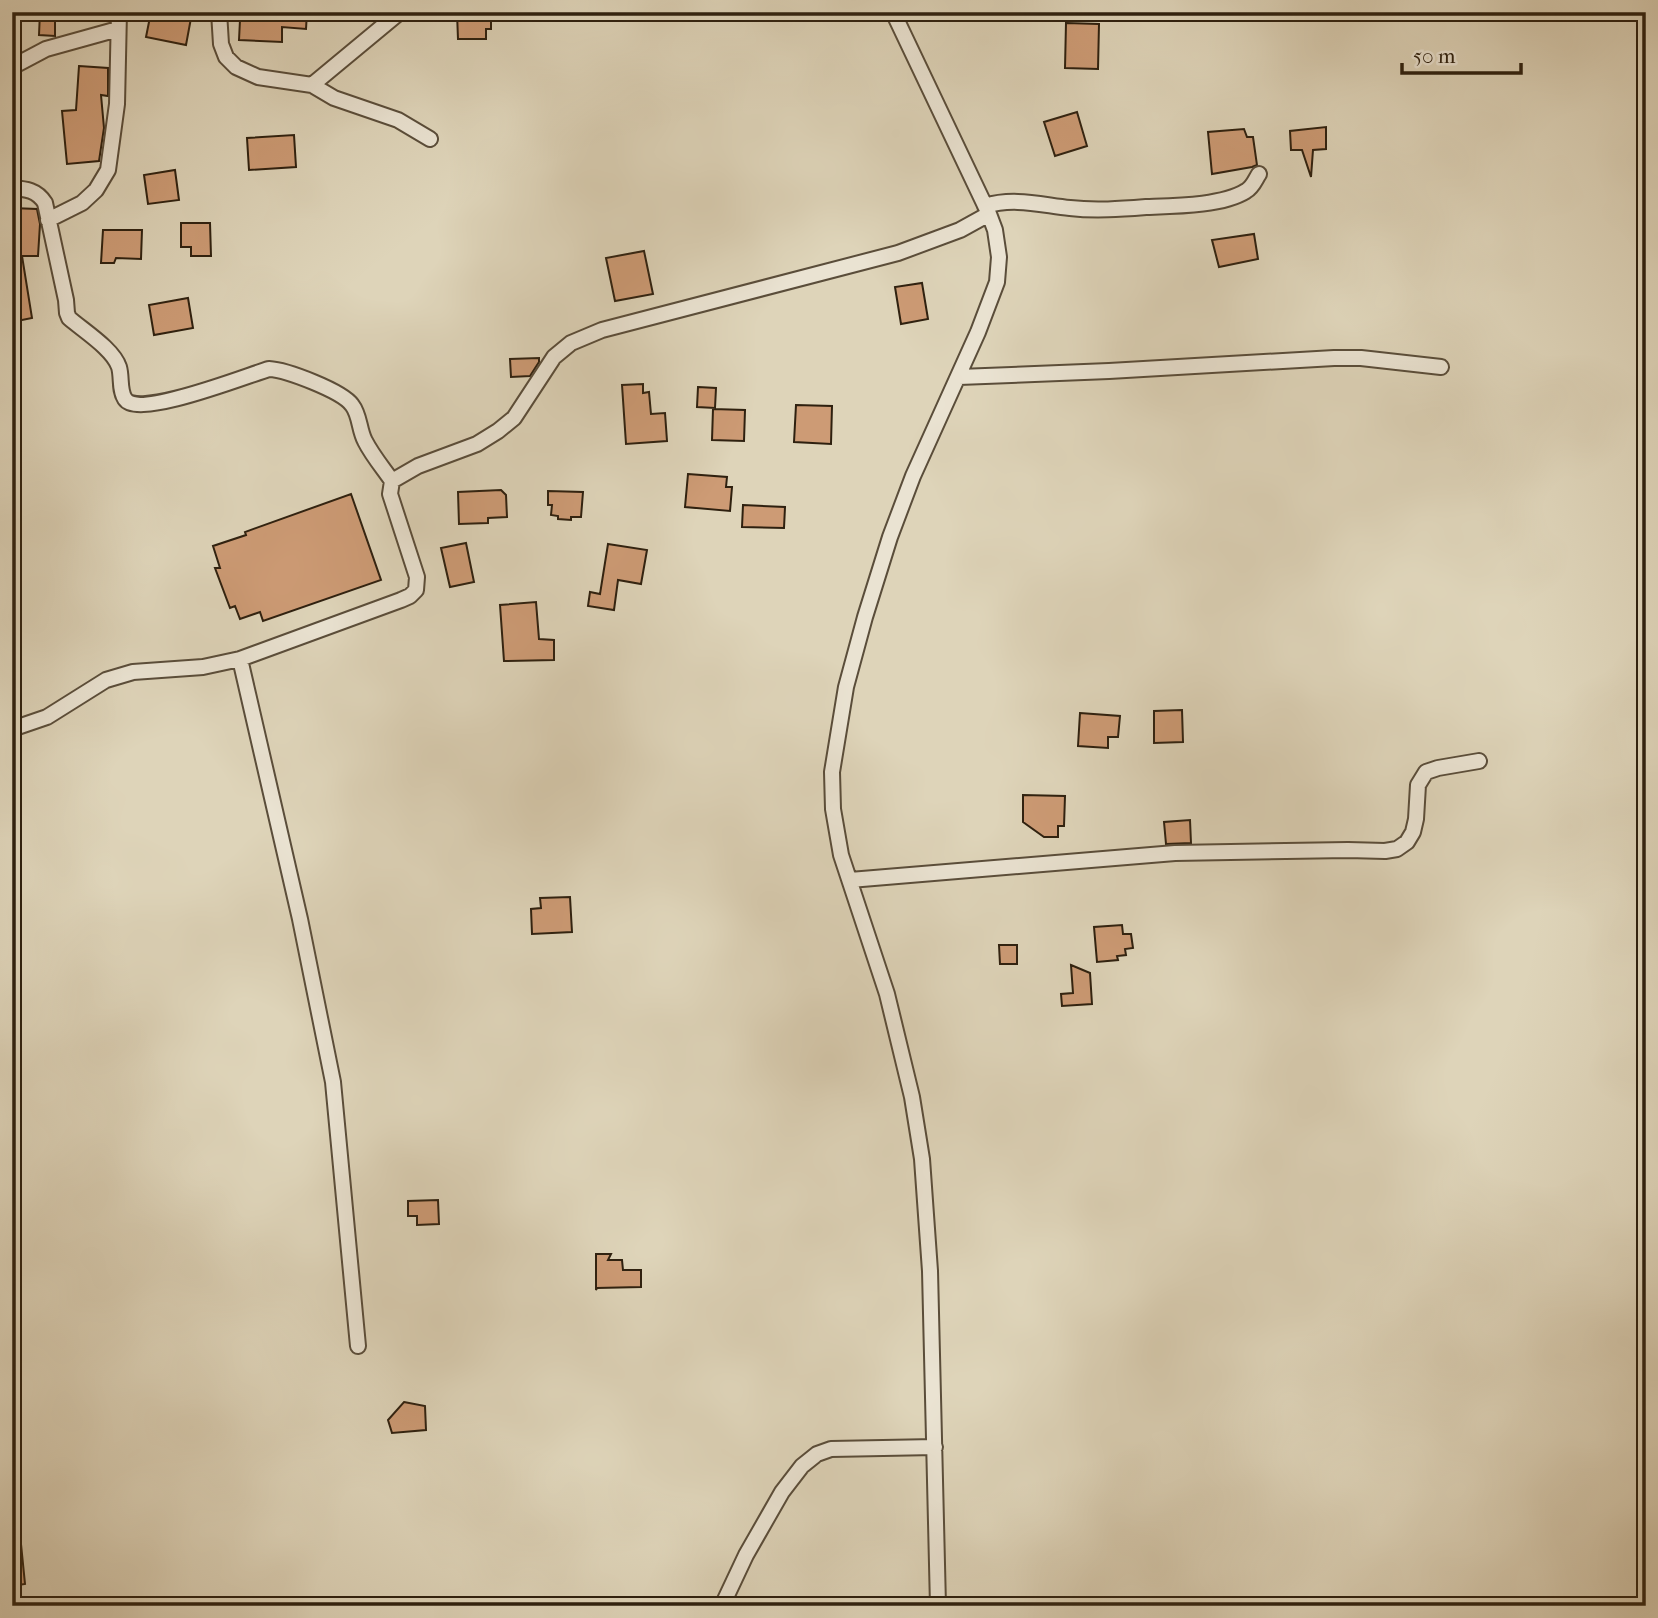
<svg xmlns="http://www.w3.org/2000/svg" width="1658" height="1618" font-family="'IM FELL French Canon',serif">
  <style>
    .building { fill: #cd9b75; stroke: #2e200f; stroke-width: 2 }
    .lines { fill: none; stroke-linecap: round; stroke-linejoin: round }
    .street-casing { stroke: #5a4d3a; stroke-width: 18 }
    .street { stroke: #eae3d2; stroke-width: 14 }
  </style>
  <rect width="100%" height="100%" fill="#ded4b9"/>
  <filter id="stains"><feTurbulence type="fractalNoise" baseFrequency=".00286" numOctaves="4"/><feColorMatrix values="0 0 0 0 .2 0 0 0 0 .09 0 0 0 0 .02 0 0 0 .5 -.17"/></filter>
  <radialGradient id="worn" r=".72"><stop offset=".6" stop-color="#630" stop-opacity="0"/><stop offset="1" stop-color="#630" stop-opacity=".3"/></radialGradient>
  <path class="building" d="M40 12H55V36L39 35Z
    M151 12H161L191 18 186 45 146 37Z
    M261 12H307L306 29 282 27V42L239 40 240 20 260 21Z
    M457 13 491 14V29H486V39H458Z
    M1066 23 1099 24 1098 69 1065 68Z
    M79 66 108 68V96L101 95 104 128 99 161 67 164 62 111 76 110Z
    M1077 112 1087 146 1055 156 1044 122Z
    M1326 127V149L1313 150 1311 177 1302 150H1291L1290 131Z
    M1244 129 1247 137H1253L1257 165 1252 167 1212 174 1208 132Z
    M294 135 296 167 249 170 247 138Z
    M175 170 179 200 148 204 144 175Z
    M12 208 37 209 40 224 38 256H22L32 318 12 322Z
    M181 223H210L211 256H191V247H181Z
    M103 230H142L141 259 116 258 114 263H101Z
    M1254 234 1258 259 1219 267 1212 240Z
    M644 251 653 294 615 301 606 258Z
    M922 283 928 319 901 324 895 287Z
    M188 298 193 328 154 335 149 305Z
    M539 358V362L530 376 511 377 510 359Z
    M643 384V393L649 392 651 414 665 413 667 441 626 444 622 385Z
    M698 387 716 388 715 408 697 407Z
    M796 405 832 406 831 444 794 442Z
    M713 409 745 410 744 441 712 440Z
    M688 474 727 477 726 487H732L730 511 685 507Z
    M501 490 506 495 507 517 488 518V523L459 524 458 492Z
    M548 491 583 492 581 517H571V520L558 519V516L551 515 552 505H548Z
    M351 494 381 580 263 621 260 612 240 619 235 606 230 608 215 568H220L213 546 246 535 245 532Z
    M743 505 785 507 784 528 742 527Z
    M466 543 474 582 450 587 441 548Z
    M608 544 647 550 641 584 618 580 614 610 588 606 590 592 600 594Z
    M536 602 539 639 554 640V660L504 661 500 605Z
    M1182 710 1183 742 1154 743V711Z
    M1080 713 1120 716 1118 737H1108V748L1078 746Z
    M1023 795 1065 796 1064 826H1058V837H1044L1023 822Z
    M1190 820 1191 843 1166 844 1164 822Z
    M570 897 572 932 532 934 531 909 541 908 540 898Z
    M1122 925 1123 934H1131L1133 948 1125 949 1126 955 1117 956 1118 960 1097 962 1094 927Z
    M999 945H1017V964H1000Z
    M1071 965 1090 973 1092 1004 1062 1006 1061 994 1073 993Z
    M438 1200 439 1224 417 1225V1216H408V1201Z
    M596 1254H611L608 1260H622L623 1270H641V1287L597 1288 596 1290Z
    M404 1402 425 1406 426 1430 392 1433 388 1420Z
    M21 1544 25 1584 12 1586V1545Z"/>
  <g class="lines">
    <defs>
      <path id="street" d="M219 12 221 44 226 57 236 67 258 77 312 85 334 98 398 120 430 139
        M893 12 989 214 995 230 999 257 997 282 978 332 913 476 890 537 865 617 846 687 832 772 833 809 841 855 887 994 912 1097 922 1159 930 1271 938 1606
        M12 67 46 49 118 29
        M312 85 400 12
        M12 188C26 189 37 190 45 203L66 300 67 313 69 318C84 331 113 349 119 367 122 377 119 390 125 399 138 419 248 375 269 369 287 370 342 391 352 405 360 415 359 430 365 441 372 455 383 468 392 481L390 494 417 577 416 590 410 596 401 600 240 659 203 667 133 672 106 680 47 717 12 729
        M985 206C1014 197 1041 205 1070 208 1095 211 1121 209 1146 207 1174 206 1222 206 1246 191 1253 187 1255 180 1259 174
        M48 220 82 203 96 190 108 170 117 104 119 12
        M959 377 1109 371 1334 358H1361L1441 367
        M392 481 418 466 477 444 498 431 514 418 554 357 571 343 602 330 898 253 960 230 989 214
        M240 659 300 919 333 1082 358 1346
        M850 880 1175 853 1348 850 1385 851 1397 849 1407 842 1413 832 1416 819 1418 785 1426 772 1438 768 1479 761
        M722 1606 746 1555 782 1492 802 1466 817 1454 831 1449 935 1447"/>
    </defs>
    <use href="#street" class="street-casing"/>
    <use href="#street" class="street"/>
  </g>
  <rect width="1658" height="1618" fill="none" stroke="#ded4b9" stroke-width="42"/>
  <rect x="14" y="14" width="1630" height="1590" fill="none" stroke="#2e200f" stroke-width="3.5"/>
  <rect x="21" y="21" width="1616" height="1576" fill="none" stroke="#2e200f" stroke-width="2"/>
  <path d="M1402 63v10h119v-10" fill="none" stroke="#2e200f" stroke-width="3.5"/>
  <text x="1413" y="63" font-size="21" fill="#2e200f" stroke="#eae3d2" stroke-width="5" paint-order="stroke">50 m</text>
  <rect width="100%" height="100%" filter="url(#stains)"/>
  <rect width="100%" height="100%" fill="url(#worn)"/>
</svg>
